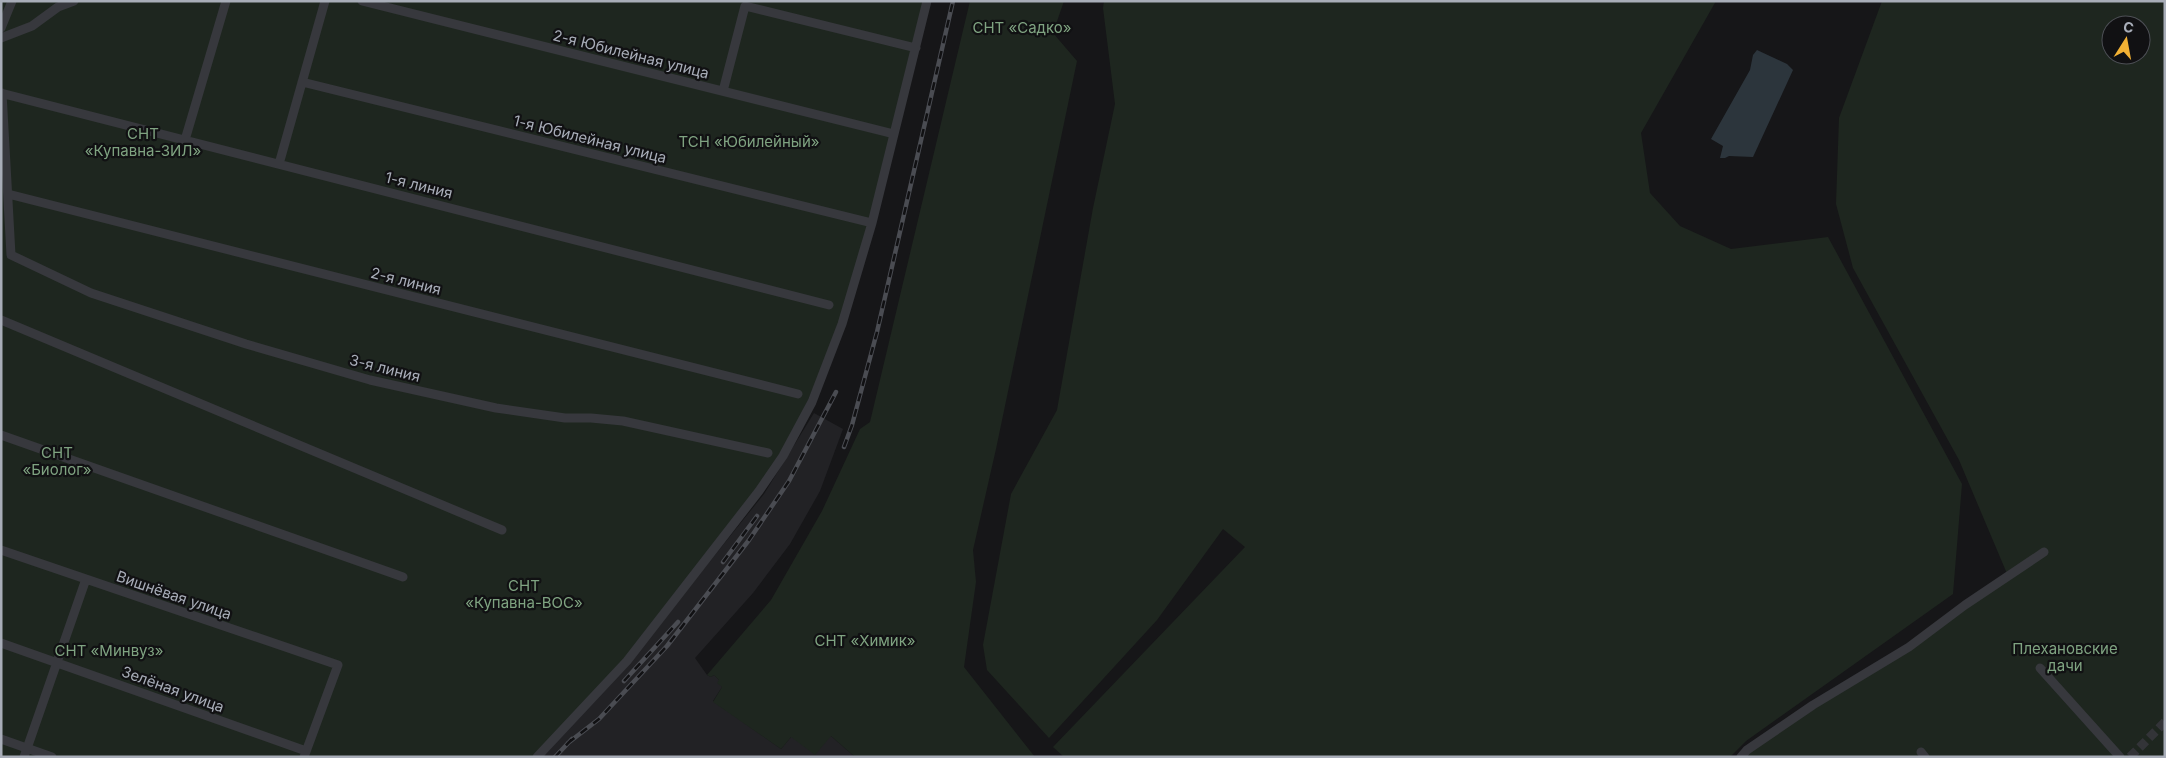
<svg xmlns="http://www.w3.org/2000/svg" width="2166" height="758" font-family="Inter,sans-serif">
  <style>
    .built { fill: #222225 }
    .green { fill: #1e261f; fill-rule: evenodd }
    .water { fill: #2c353c }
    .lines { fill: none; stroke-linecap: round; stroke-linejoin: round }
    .minor-tunnel { stroke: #333438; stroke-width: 9; stroke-dasharray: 9 4.5; stroke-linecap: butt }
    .minor { stroke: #37383d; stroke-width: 9 }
    .rail-casing { stroke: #4a4c52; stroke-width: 4.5 }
    .rail { stroke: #111113; stroke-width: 2.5; stroke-dasharray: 8; stroke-linecap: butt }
    .labels { text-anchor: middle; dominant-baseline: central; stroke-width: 4.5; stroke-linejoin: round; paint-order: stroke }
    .park-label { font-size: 15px; fill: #7fa381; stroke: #111113 }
    .street-label { font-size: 15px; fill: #a8adb8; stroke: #111113 }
  </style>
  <rect width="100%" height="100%" fill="#161618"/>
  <path class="built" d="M814 413 843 429 820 491 790 544 753 593 695 658 707 675 711 677 714 675 719 680 722 687 713 701 781 749 791 737 831 736 855 757H540L620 673 764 494Z"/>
  <path class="green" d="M1 1H927L842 324 783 456 627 661 537 757H1Z
    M970 1H1064L1053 33 1077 61 996 449 973 550 976 582 964 667 1035 757H855L831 736 815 755 791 737 781 749 713 702 722 687 717 683 719 680 714 675 711 677 707 675 771 600 822 511 860 429 870 422Z
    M1104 1H1716L1641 133 1650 193 1680 226 1731 249 1828 237 1962 484 1953 594 1746 741 1730 757H1064L1053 747 1245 547 1223 529 1157 620 1049 738 987 670 983 645 1011 494 1057 410 1093 208 1115 104 1103 8Z
    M1882 1H2165V757H1741L1909 647 2008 576 1959 460 1853 268 1836 204 1839 118ZM2111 25H2141V55H2111Z"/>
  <path class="water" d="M1757 50 1787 64 1793 70 1753 157 1729 156 1725 158H1720L1723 146 1711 139 1750 70 1753 55Z"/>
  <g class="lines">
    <path class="minor-tunnel" d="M2130 757 2165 722"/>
    <path class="minor" d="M362 1 894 134
      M1 28 12 1
      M1 38 32 26 58 7 74 1
      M302 82 872 223
      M723 91 745 6 916 48
      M1 93 829 305
      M2 93 11 255 91 293 246 344 370 380 496 408 565 418H591L623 421 768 453
      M185 140 226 1
      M279 164 325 1
      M8 194 798 394
      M1 320 502 530
      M1 435 403 577
      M1 550 338 665 304 757
      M1 643 306 751
      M2040 668 2120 757
      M1 739 52 757
      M1921 752 1925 757
      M24 757 86 579
      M537 757 627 661 759 491 783 456 812 402 842 324 872 223 927 1
      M1741 757 1747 750 1813 705 1909 647 1965 605 2044 552"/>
    <defs>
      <path id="rail" d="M844 447 852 425 877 332 953 1
        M723 562 757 516
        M624 681 678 622
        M568 743 599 719 667 646 749 540 789 481 836 392
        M555 757 572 739"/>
    </defs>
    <use href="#rail" class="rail-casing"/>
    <use href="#rail" class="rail"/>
  </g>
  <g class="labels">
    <g class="park-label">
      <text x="1022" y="27">СНТ «Садко»</text>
      <text x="143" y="133">СНТ<tspan x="143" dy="17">«Купавна-ЗИЛ»</tspan></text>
      <text x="749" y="141">ТСН «Юбилейный»</text>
      <text x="57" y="452">СНТ<tspan x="57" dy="17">«Биолог»</tspan></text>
      <text x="524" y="585">СНТ<tspan x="524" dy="17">«Купавна-ВОС»</tspan></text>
      <text x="865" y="640">СНТ «Химик»</text>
      <text x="2065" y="648">Плехановские<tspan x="2065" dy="17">дачи</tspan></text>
      <text x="109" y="650">СНТ «Минвуз»</text>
    </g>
    <g class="street-label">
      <text transform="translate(631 54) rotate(14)">2-я Юбилейная улица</text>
      <text transform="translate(590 139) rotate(14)">1-я Юбилейная улица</text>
      <text transform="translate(419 185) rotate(14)">1-я линия</text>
      <text transform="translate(406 281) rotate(14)">2-я линия</text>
      <text transform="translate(385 368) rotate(14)">3-я линия</text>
      <text transform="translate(174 595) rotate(19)">Вишнёвая улица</text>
      <text transform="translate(173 689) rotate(20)">Зелёная улица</text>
    </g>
  </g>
  <rect width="2166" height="758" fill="none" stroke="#a8adb8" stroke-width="5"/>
  <g transform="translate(2126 40) rotate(11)"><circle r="24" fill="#111113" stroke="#4d4f55"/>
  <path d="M0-4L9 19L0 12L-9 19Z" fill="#f2b134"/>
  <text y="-8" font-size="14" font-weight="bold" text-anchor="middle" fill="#a8adb8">С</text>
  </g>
</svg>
